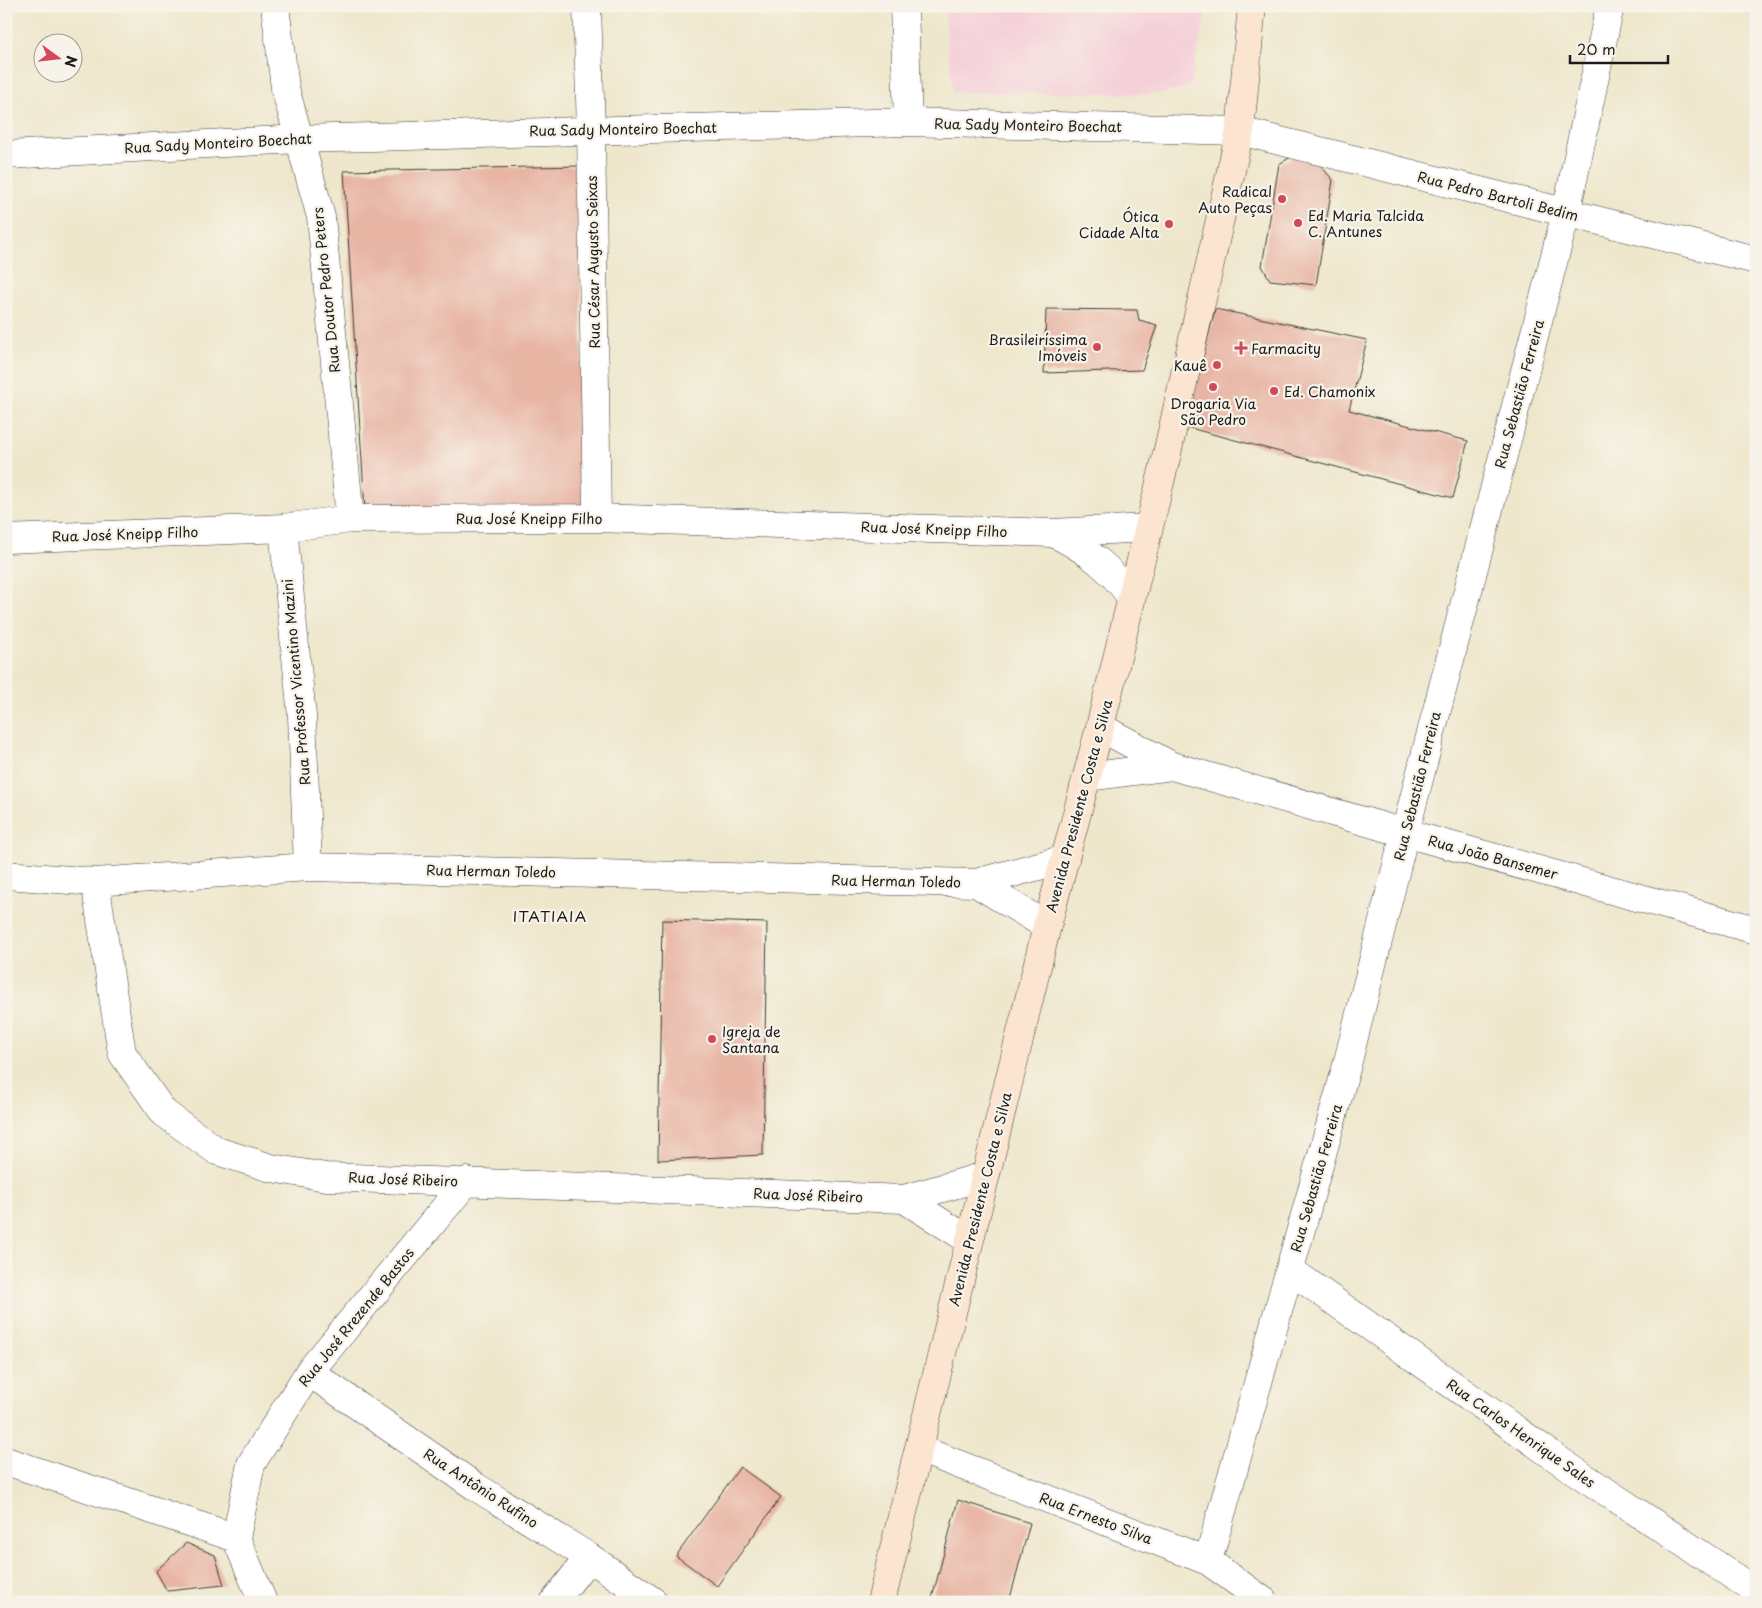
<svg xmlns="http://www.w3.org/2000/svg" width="1762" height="1608" font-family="'Playpen Sans',sans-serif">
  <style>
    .built { fill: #f5cfd9 }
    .building { fill: #e8b5a4 }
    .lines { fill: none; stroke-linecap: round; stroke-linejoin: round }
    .minor-casing { stroke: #3c3a36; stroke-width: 29 }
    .secondary-casing { stroke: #3c3a36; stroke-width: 29 }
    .minor { stroke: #fff; stroke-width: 28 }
    .secondary { stroke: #fce5d0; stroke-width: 28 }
    .poi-dot { fill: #d1495b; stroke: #f7f3e8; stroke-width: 2 }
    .labels { text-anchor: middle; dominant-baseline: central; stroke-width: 4.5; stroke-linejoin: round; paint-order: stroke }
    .street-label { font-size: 14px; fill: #1c1c1c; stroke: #f7f3e8 }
    .poi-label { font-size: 14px; fill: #1c1c1c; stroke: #f7f3e8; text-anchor: end }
    .neighbourhood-label { font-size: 15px; letter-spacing: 1px; fill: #1c1c1c; stroke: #f7f3e8 }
  </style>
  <rect width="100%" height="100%" fill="#f7f3e8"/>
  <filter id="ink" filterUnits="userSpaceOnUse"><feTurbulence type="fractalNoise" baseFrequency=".02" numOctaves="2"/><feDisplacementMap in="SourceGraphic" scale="10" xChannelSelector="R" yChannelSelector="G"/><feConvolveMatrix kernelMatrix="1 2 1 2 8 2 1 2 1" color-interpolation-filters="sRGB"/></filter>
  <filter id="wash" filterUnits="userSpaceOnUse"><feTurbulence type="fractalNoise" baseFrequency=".0096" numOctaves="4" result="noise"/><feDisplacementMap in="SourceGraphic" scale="20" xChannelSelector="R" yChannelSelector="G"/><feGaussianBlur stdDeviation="1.12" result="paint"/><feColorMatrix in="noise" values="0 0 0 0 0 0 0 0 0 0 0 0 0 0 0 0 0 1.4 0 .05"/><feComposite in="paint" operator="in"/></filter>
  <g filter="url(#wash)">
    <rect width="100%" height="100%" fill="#eee7cc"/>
    <path class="built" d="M944 6H1207L1191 85 1162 94 953 92Z"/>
    <g id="blocks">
      <path class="building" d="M1293 156 1320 165 1333 180 1316 285 1270 280 1262 266 1279 164Z
        M580 166 583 506 365 510 344 171Z
        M1046 309 1137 310 1139 320 1157 325 1142 370 1044 373Z
        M1215 309 1367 340 1349 410 1468 441 1453 498 1186 427Z
        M662 920 767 923 763 1155 658 1160Z
        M740 1467 781 1497 717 1586 676 1556Z
        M958 1500 1030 1523 1009 1602H931Z
        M186 1543 215 1555 224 1585 167 1591 156 1571Z"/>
    </g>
  </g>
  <g filter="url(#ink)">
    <use href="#blocks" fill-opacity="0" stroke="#3c3a36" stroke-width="1"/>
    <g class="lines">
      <defs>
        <path id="minor" d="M275 6 285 88 321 217 350 519
          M587 6 591 129 597 518
          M904 6 908 122
          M6 155 299 139 908 122 1240 131 1756 260
          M283 528 302 716 308 867
          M1053 533C1086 549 1110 567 1131 597
          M6 539 283 528 350 519 597 518 1052 533 1148 528
          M1100 727 1172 766 1405 833 1756 930
          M1087 777 1172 766
          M6 875 95 882 308 867 976 883 1065 859
          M95 882 122 1053 164 1113 217 1151 271 1168 326 1177 904 1199 985 1176
          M976 883 1047 926
          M904 1199 969 1240
          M1290 1270 1566 1465 1756 1591
          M309 1372 476 1487 589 1557 654 1602
          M919 1449 1208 1561 1265 1602
          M6 1461 236 1538
          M1208 1561 1347 1065 1405 833 1566 213 1610 6
          M263 1602 236 1538 251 1464 309 1372 467 1181
          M554 1602 589 1557"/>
        <path id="secondary" d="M881 1602 1047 926 1100 727 1166 458 1240 131 1252 6"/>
      </defs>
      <use href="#minor" class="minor-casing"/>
      <use href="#secondary" class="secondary-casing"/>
      <use href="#minor" class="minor"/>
      <use href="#secondary" class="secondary"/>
    </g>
  </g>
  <g class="poi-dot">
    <circle cx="1282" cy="199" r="5"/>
    <circle cx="1298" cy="223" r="5"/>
    <circle cx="1169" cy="224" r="5"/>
    <circle cx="1097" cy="347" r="5"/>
    <path d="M1238.5 340.5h5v5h5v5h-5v5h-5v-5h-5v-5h5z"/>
    <circle cx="1217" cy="365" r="5"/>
    <circle cx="1213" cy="387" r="5"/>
    <circle cx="1274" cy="391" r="5"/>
    <circle cx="712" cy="1039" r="5"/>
  </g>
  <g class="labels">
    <g class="street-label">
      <text transform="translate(1028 125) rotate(1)">Rua Sady Monteiro Boechat</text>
      <text transform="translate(623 129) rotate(-1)">Rua Sady Monteiro Boechat</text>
      <text transform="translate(218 143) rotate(-3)">Rua Sady Monteiro Boechat</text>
      <text transform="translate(1498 196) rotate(14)">Rua Pedro Bartoli Bedim</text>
      <text transform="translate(593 262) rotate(-91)">Rua César Augusto Seixas</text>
      <text transform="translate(326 290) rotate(-96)">Rua Doutor Pedro Peters</text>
      <text transform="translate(1519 394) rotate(-75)">Rua Sebastião Ferreira</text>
      <text x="529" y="518">Rua José Kneipp Filho</text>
      <text transform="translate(934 529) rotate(2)">Rua José Kneipp Filho</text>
      <text transform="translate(125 534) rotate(-2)">Rua José Kneipp Filho</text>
      <text transform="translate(296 682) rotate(-95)">Rua Professor Vicentino Mazini</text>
      <text transform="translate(1417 786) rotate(-76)">Rua Sebastião Ferreira</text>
      <text transform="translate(1079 806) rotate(-75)">Avenida Presidente Costa e Silva</text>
      <text transform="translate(1493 857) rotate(15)">Rua João Bansemer</text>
      <text transform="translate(491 871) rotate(1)">Rua Herman Toledo</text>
      <text transform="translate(896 881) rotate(1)">Rua Herman Toledo</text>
      <text transform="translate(1316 1178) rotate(-74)">Rua Sebastião Ferreira</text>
      <text transform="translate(403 1179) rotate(2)">Rua José Ribeiro</text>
      <text transform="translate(808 1195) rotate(2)">Rua José Ribeiro</text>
      <text transform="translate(980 1199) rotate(-76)">Avenida Presidente Costa e Silva</text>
      <text transform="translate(356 1317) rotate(-51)">Rua José Rrezende Bastos</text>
      <text transform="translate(1521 1433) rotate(35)">Rua Carlos Henrique Sales</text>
      <text transform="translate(481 1488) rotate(33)">Rua Antônio Rufino</text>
      <text transform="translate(1096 1518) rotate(21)">Rua Ernesto Silva</text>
    </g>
    <g class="poi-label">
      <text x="1272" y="191">Radical<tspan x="1272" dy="16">Auto Peças</tspan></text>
      <text x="1308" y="215" text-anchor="start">Ed. Maria Talcida<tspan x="1308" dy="16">C. Antunes</tspan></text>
      <text x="1159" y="216">Ótica<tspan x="1159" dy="16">Cidade Alta</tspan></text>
      <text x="1087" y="339">Brasileiríssima<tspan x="1087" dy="16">Imóveis</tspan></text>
      <text x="1251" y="348" text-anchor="start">Farmacity</text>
      <text x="1207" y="365">Kauê</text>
      <text x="1284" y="391" text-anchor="start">Ed. Chamonix</text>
      <text x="1213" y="403" text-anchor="middle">Drogaria Via<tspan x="1213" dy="16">São Pedro</tspan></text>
      <text x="722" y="1031" text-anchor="start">Igreja de<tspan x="722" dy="16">Santana</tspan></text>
    </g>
    <g class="neighbourhood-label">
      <text x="550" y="915">ITATIAIA</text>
    </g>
  </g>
  <rect width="1762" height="1608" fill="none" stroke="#f7f3e8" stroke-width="25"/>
  <g transform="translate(58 58) rotate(105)"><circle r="24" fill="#f7f3e8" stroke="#9f9d96"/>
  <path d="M0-4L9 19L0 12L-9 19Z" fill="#d1495b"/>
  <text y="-8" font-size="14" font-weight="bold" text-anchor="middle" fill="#1c1c1c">N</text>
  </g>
  <path d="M1570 55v8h98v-8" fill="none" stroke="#1c1c1c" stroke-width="2.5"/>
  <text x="1577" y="55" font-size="15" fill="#1c1c1c" stroke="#f7f3e8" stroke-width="4" paint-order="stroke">20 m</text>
</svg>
